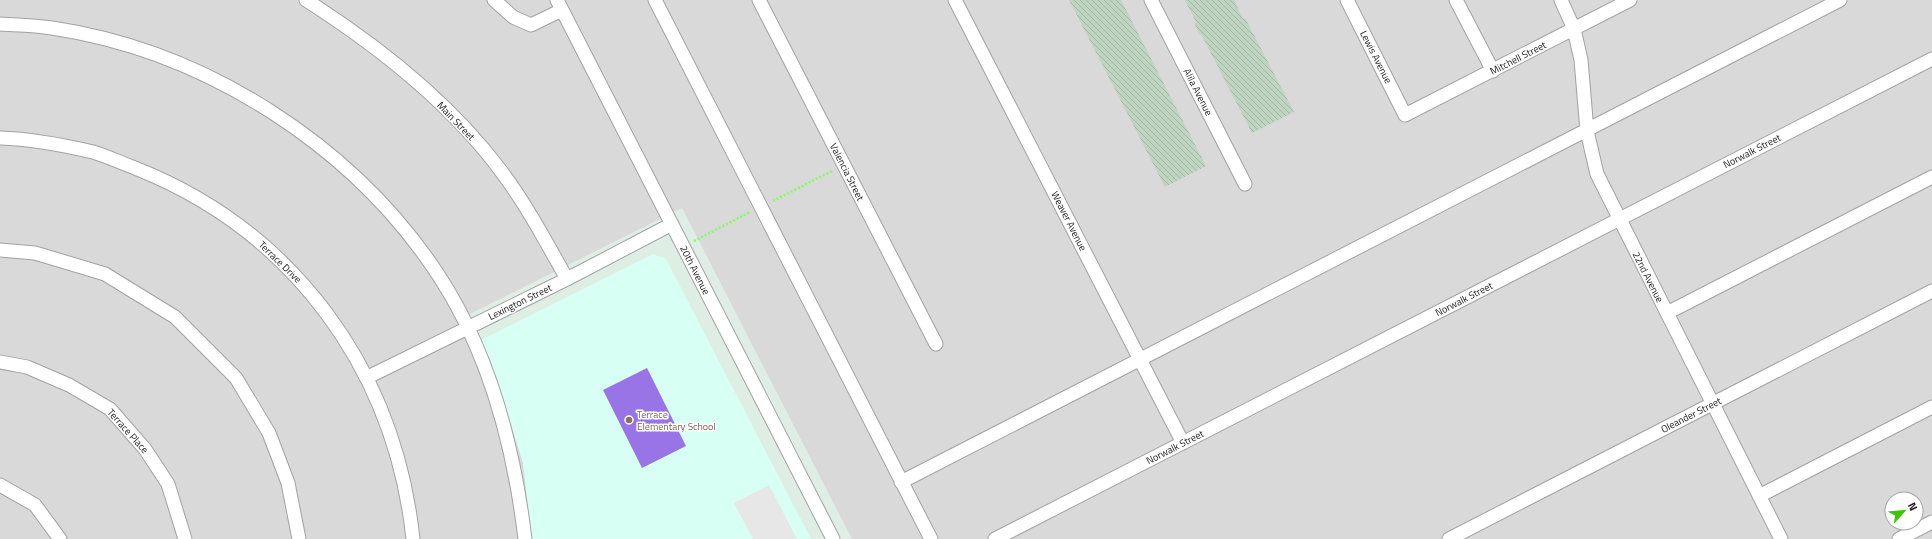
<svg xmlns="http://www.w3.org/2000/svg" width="1932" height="539" font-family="'Titillium Web',sans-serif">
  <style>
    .residential { fill: #d8d9d8; fill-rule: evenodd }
    .education { fill: #d7fff3 }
    .pitch { fill: #9874e6 }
    .parking { fill: #e7e7e7 }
    .building { fill: url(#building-back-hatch) }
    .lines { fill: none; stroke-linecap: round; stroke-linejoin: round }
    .minor-casing { stroke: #a2a2a2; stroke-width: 15 }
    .path { stroke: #7eff5f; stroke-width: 2.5; stroke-dasharray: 2 2; stroke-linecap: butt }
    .minor { stroke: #fff; stroke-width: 13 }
    .education-dot { fill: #8d6e63; stroke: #fff; stroke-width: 1.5 }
    .labels { text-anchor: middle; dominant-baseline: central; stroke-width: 3; stroke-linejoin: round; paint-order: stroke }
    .street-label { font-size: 10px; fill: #1b1b1b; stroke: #fff }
    .education-label { font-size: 10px; fill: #785e54; stroke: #fff; text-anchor: start }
  </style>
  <defs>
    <pattern id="building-back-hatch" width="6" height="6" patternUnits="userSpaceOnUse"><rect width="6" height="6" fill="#bfd5c2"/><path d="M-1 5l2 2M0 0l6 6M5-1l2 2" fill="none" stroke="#a4b6a6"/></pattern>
  </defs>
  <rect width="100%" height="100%" fill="#dfeee4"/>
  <path class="residential" d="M0 0H1932V539H852L682 208 468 315 496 376 523 463 532 539H0ZM1892 499H1916V523H1892Z"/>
  <path class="education" d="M653 254 666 259 811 539H532L523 463 496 376 481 340Z"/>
  <path class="pitch" d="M647 368 686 446 642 468 603 390Z"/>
  <path class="parking" d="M769 485 797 539H753L734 503Z"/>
  <path class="building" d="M1069 0H1121L1206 166 1165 187Z
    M1185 0H1234L1243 19 1245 18 1294 112 1252 133 1201 34 1200 35 1194 23 1196 22Z"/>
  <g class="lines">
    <defs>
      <path id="minor" d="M306 0C378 46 449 101 501 171 526 204 546 242 567 279
        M494 0 513 17 531 25 562 10
        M557 0 833 539
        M655 0 931 539
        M759 0 936 344
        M955 0 1183 443
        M1151 0 1245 184
        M1347 0 1405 115 1630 0
        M1456 0 1493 71
        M1561 0 1574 29 1581 60 1587 131 1597 174 1781 539
        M0 24C17 25 35 25 52 28 206 51 354 146 439 276 490 354 514 447 525 539
        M0 138C31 139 63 145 93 152 107 156 121 163 135 168 294 231 395 370 413 539
        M0 250 35 253 105 274 175 317 236 378 269 433 288 483 299 539
        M1667 313 1932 177
        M0 362 27 367 69 385 110 409 145 449 168 484 185 539
        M366 378 567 279 672 224
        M901 482 1840 0
        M0 485 35 505 60 539
        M1759 496 1932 407
        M995 539 1932 59
        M1449 539 1932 291
        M1899 539 1932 522"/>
    </defs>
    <use href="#minor" class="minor-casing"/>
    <path class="path" d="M773 201 832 171
      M694 241 750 212"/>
    <use href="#minor" class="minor"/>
  </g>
  <circle class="education-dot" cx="629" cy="420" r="4"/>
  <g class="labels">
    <g class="street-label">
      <text transform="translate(1376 57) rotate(63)">Lewis Avenue</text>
      <text transform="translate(1518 58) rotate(-27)">Mitchell Street</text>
      <text transform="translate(1198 92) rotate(63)">Alila Avenue</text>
      <text transform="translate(456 121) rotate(46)">Main Street</text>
      <text transform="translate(1752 151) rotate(-27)">Norwalk Street</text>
      <text transform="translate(847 172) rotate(63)">Valencia Street</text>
      <text transform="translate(1069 221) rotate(63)">Weaver Avenue</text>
      <text transform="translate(280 262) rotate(44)">Terrace Drive</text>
      <text transform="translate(695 270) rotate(63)">20th Avenue</text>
      <text transform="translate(1648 277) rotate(63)">22nd Avenue</text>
      <text transform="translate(1464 299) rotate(-27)">Norwalk Street</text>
      <text transform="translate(520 302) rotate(-26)">Lexington Street</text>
      <text transform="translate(1691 415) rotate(-27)">Oleander Street</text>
      <text transform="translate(128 431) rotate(48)">Terrace Place</text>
      <text transform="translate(1175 447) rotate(-27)">Norwalk Street</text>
    </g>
    <g class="education-label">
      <text x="637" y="414">Terrace<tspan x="637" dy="12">Elementary School</tspan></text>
    </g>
  </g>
  <g transform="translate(1904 511) rotate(63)"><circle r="19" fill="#ffffff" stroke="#a4a4a4"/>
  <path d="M0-3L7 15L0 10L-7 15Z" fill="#3bc600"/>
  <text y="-6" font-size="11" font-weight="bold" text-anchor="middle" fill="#1b1b1b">N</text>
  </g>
</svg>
